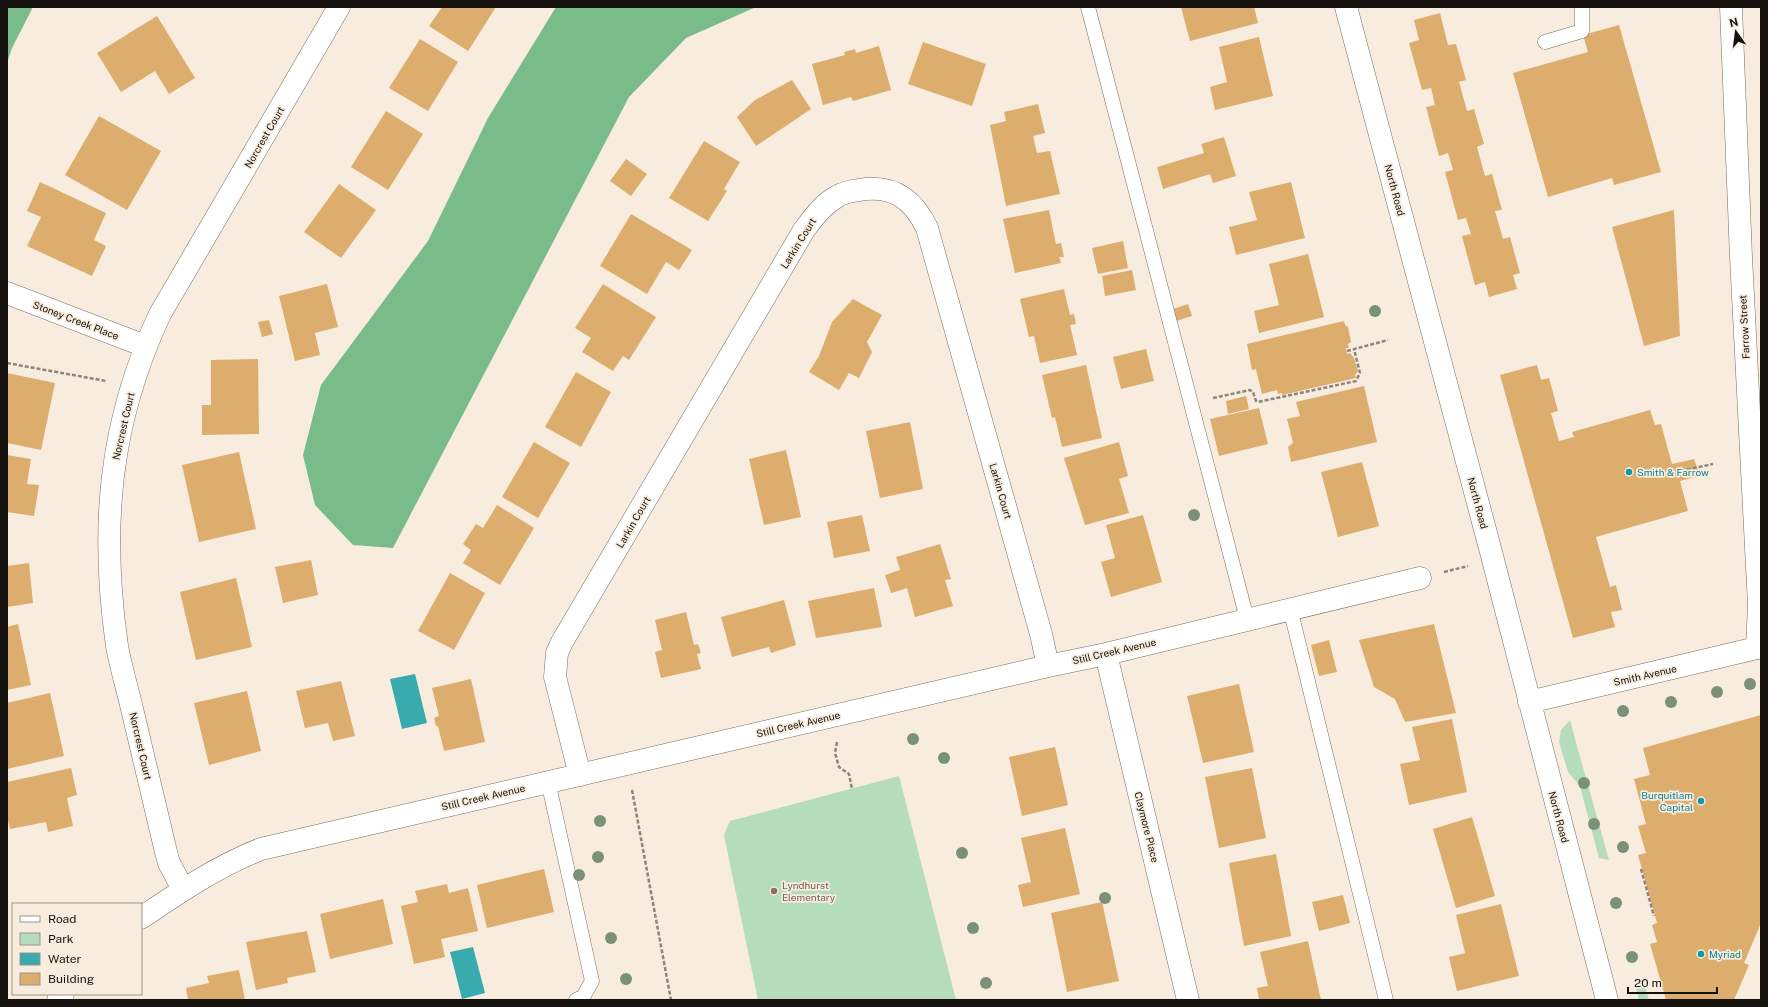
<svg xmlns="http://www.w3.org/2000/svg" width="1768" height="1007" font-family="'Public Sans',sans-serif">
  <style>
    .green { fill: #b4dcbd }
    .forest { fill: #79bb89 }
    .water { fill: #39aaae }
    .building { fill: #ddad6d }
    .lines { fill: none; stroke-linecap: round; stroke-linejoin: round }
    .service-casing { stroke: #786e62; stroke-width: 15 }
    .minor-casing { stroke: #786e62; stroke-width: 23 }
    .tertiary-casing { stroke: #786e62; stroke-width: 23 }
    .path { stroke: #8e867c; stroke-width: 2.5; stroke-dasharray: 4 2; stroke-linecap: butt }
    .service { stroke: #fff; stroke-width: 14 }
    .minor { stroke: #fff; stroke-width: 22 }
    .tertiary { stroke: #fff; stroke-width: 22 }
    .tree { fill: #7a9078 }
    .culture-dot { fill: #0f9aa8; stroke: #f7ecde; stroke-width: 1.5 }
    .education-dot { fill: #8d6e63; stroke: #f7ecde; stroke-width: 1.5 }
    .labels { text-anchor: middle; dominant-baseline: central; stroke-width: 3.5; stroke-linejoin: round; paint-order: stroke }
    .street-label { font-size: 10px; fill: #15110c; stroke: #f7ecde }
    .culture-label { font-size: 10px; fill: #0d838f; stroke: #f7ecde; text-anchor: start }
    .education-label { font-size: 10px; fill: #785e54; stroke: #f7ecde; text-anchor: start }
  </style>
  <rect width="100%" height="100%" fill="#f7ecde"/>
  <path class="green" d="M1570 720 1575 739 1609 860 1599 858 1580 786 1568 772 1559 742 1561 730Z
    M899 776 956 1000H758L724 835 730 821Z
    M1643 980 1649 1000H1639L1635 983Z"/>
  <path class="forest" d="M7 7H33L12 48 7 63Z
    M556 7H756L686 38 629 97 393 548 353 545 315 505 303 455 321 385 428 241 488 118Z"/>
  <path class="water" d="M415 674 427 723 402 729 390 679Z
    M473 947 485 993 462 999 450 952Z"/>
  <path class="building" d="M442 7H496L468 51 429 26Z
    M1181 7H1254L1258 23 1190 41Z
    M1440 13 1448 45 1456 44 1466 80 1459 82 1467 111 1474 109 1484 144 1477 147 1485 176 1492 174 1502 210 1495 211 1503 239 1510 237 1520 273 1513 275 1517 289 1489 297 1485 282 1475 285 1462 236 1471 234 1466 218 1458 220 1445 172 1453 170 1448 153 1439 156 1426 107 1435 105 1431 88 1422 90 1409 43 1419 40 1414 20Z
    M157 16 195 78 169 94 155 71 121 92 97 53Z
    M1619 25 1661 172 1614 185 1612 178 1548 197 1513 73 1588 52 1583 35Z
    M1259 37 1273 96 1215 110 1210 87 1227 82 1219 47Z
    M420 39 458 62 428 111 389 88Z
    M923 42 986 64 972 106 908 84Z
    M879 46 891 90 853 101 851 97 823 105 812 64 845 55 844 52 855 49 856 53Z
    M792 80 811 109 756 146 737 117 755 100Z
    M1038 104 1045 133 1033 136 1037 153 1050 151 1060 194 1006 206 990 125 1006 121 1004 112Z
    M386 111 423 134 388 190 351 167Z
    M99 116 161 151 127 210 65 175Z
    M1224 137 1236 176 1213 183 1210 174 1163 189 1157 167 1204 153 1201 144Z
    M704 141 740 162 724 189 727 191 708 221 669 198Z
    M626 159 647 174 631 196 610 181Z
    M40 182 106 213 94 240 106 246 92 276 27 246 41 217 27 211Z
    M1291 182 1305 238 1236 255 1229 227 1257 220 1249 192Z
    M339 184 376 210 341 258 304 232Z
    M1049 210 1056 244 1061 243 1064 257H1059L1061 263 1015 273 1003 219Z
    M1674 210 1680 336 1644 346 1612 227Z
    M631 214 692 250 679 270 666 262 647 294 600 266Z
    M1123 241 1128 268 1098 274 1092 248Z
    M1308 254 1324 317 1259 333 1254 311 1279 305 1269 264Z
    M1132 270 1136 290 1105 296 1102 276Z
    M327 284 338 327 315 333 320 355 295 361 279 296Z
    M603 284 656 317 629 360 623 356 613 371 582 352 591 338 575 328Z
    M1064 289 1070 315 1074 314 1076 324 1070 325 1077 355 1040 363 1034 336 1029 337 1020 299Z
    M853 299 882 315 867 342 872 352 859 378 849 373 839 390 809 372 819 356 832 322Z
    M1188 304 1192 316 1176 321 1173 309Z
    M269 320 273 334 262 337 258 322Z
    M1344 321 1345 325 1348 327 1351 342 1348 344 1349 348H1346L1347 354 1350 353 1354 358 1358 371 1355 375 1356 378 1282 395V393L1278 394 1277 390 1262 394 1256 369 1252 370 1247 344Z
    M1146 349 1154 381 1121 389 1113 357Z
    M258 359 259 434 202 435V405H211V360Z
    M1086 365 1102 438 1062 447 1055 417 1052 418 1042 375Z
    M1537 365 1541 380 1549 378 1558 411 1551 413 1559 441 1574 437 1572 432 1650 410 1655 425 1661 424 1672 464 1694 459 1700 476 1680 481 1688 511 1596 537 1610 587 1616 585 1622 610 1611 612 1615 627 1573 638 1500 375Z
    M576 372 611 392 581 447 545 427Z
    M7 373 55 383 41 450 7 443Z
    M1364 386 1377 442 1291 462 1288 447 1293 443 1287 419 1300 416 1296 402Z
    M1246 396 1249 409 1228 414 1226 401Z
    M1259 408 1268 444 1219 456 1210 419Z
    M910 422 923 489 880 498 866 431Z
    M534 442 570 463 538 518 502 497Z
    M1119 442 1128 476 1119 479 1129 513 1085 525 1064 458Z
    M786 450 801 517 764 525 749 459Z
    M239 452 256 529 199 542 182 465Z
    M7 455 31 459 27 484 39 485 34 516 7 512Z
    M1362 462 1379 526 1338 537 1321 472Z
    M497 505 534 528 500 585 463 563 471 550 463 544 476 524 483 528Z
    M862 515 870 551 834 558 827 522Z
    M1143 515 1162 582 1111 597 1101 562 1115 558 1106 525Z
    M940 544 951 579 945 580 953 606 915 617 907 588 891 593 885 575 900 570 896 557Z
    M311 560 318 595 283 603 275 567Z
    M29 563 33 603 7 607V566Z
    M450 573 485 593 454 650 418 631Z
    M236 578 252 647 196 660 180 592Z
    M874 588 882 627 816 638 808 601Z
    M784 600 796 645 771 653 769 647 732 657 721 617Z
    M686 612 694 645 698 644 701 653 697 654 701 669 661 678 655 652 662 650 655 620Z
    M18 624 31 685 7 690V627Z
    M1434 624 1456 713 1405 722 1395 699 1374 687 1359 640Z
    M1329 640 1337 672 1319 676 1311 645Z
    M471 679 485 742 444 751 438 726H436L434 718 439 716 432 688Z
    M341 681 355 736 333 741 328 723 305 728 296 691Z
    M1239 684 1254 752 1203 763 1187 696Z
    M247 691 261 751 209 765 194 703Z
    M50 693 64 756 7 769V703Z
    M1761 715V923L1744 963 1749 965 1734 1000H1666L1650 944 1657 942 1652 925 1657 923 1638 855 1646 853 1638 826 1646 824 1634 779 1650 775 1643 748Z
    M1452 719 1467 792 1409 805 1400 764 1420 760 1412 727Z
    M1055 747 1068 805 1022 816 1009 757Z
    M71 768 77 795 67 798 73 826 48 832 46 822 10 829 7 817V782Z
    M1252 768 1266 838 1219 848 1205 777Z
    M1472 817 1495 896 1456 908 1433 829Z
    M1065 828 1080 894 1023 907 1018 885 1031 882 1021 838Z
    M1276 854 1291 936 1244 946 1229 863Z
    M544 869 554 912 487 928 477 885Z
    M447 884 449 893 468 888 478 931 441 939 445 957 414 964 401 906 418 902 415 891Z
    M1343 895 1350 923 1319 931 1312 902Z
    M383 899 393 944 330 959 320 914Z
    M1102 902 1119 981 1067 992 1051 913Z
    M1501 904 1519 976 1457 991 1449 957 1465 953 1456 915Z
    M307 931 316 972 287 978 288 983 256 990 246 942Z
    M1308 941 1321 1000H1259L1257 988 1268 986 1260 952Z
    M239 970 245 1000H188L186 988 209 983 207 976Z"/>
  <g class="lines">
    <defs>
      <path id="service" d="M1088 7 1247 619
        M1545 42 1582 31V7
        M1290 608 1386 1000
        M548 781 592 981 583 997 576 1000"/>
      <path id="minor" d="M1731 7 1741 257 1759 605 1757 648
        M7 293 145 346
        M1106 654 1188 1000
        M580 775 555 677 557 653 562 642 804 230C814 217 823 204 838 196 844 192 852 191 859 190 893 184 913 199 927 228L1041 634 1048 666
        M183 889 169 863 166 852C155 806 144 760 133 713 128 691 121 668 117 646 100 527 109 423 160 314L339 7
        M141 918C181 891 216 867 261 849L1048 666 1106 654 1420 578
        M58 1000 63 994"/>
      <path id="tertiary" d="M1346 7 1491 552 1607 1000
        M1529 702 1761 647"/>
    </defs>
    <use href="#service" class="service-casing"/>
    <use href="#minor" class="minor-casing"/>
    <use href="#tertiary" class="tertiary-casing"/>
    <path class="path" d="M1347 351 1388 340
      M7 363 106 381
      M1213 398 1250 390 1253 392 1256 401 1258 402 1356 381 1360 373 1354 349
      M1681 471 1713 464
      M1444 572 1468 566
      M837 742 835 753 839 767 849 774 852 789
      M632 790 671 1000
      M1641 869 1654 916"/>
    <use href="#service" class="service"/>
    <use href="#minor" class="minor"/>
    <use href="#tertiary" class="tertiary"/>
  </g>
  <g class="tree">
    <circle cx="1375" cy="311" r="6"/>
    <circle cx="1194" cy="515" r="6"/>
    <circle cx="1750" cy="684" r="6"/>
    <circle cx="1717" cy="692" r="6"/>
    <circle cx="1671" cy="702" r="6"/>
    <circle cx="1623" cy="711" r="6"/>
    <circle cx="913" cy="739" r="6"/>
    <circle cx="944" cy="758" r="6"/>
    <circle cx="1584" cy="783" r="6"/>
    <circle cx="600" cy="821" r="6"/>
    <circle cx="1594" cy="824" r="6"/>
    <circle cx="1623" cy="847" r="6"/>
    <circle cx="962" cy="853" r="6"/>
    <circle cx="598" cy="857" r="6"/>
    <circle cx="579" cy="875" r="6"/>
    <circle cx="1105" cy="898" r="6"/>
    <circle cx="1616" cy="903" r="6"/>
    <circle cx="973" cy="928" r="6"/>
    <circle cx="611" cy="938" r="6"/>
    <circle cx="1632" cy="957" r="6"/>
    <circle cx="626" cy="979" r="6"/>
    <circle cx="986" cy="983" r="6"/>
  </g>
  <g class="culture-dot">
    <circle cx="1629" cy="472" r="4"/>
    <circle cx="1701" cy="801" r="4"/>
    <circle cx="1701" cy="954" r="4"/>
  </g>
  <circle class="education-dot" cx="774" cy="891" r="4"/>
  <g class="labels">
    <g class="street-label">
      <text transform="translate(264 137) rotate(-60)">Norcrest Court</text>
      <text transform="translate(1395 190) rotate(75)">North Road</text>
      <text transform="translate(798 243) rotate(-58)">Larkin Court</text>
      <text transform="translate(76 320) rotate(21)">Stoney Creek Place</text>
      <text transform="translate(1744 327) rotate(-93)">Farrow Street</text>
      <text transform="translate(123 426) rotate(-77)">Norcrest Court</text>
      <text transform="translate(1001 491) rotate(74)">Larkin Court</text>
      <text transform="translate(1478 503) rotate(75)">North Road</text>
      <text transform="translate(633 522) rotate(-60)">Larkin Court</text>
      <text transform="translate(1114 651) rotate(-13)">Still Creek Avenue</text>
      <text transform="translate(1645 675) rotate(-13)">Smith Avenue</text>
      <text transform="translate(798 724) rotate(-13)">Still Creek Avenue</text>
      <text transform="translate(141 746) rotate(77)">Norcrest Court</text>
      <text transform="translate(483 797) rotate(-13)">Still Creek Avenue</text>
      <text transform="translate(1559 817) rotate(75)">North Road</text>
      <text transform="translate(1147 827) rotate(76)">Claymore Place</text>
    </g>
    <g class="culture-label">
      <text x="1637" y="472">Smith &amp; Farrow</text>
      <text x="1693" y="795" text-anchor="end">Burquitlam<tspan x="1693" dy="12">Capital</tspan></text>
      <text x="1709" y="954">Myriad</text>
    </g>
    <g class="education-label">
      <text x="782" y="885">Lyndhurst<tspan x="782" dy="12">Elementary</tspan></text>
    </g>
  </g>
  <rect width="1768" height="1007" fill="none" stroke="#15110c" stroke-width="16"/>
  <rect x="12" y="903" width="130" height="92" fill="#f7ecde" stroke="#9d948a"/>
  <rect x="20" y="916" width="20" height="6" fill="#ffffff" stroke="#9d948a"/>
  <text x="48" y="923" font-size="12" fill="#15110c">Road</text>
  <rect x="20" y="933" width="20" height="12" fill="#b4dcbd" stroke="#9d948a"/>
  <text x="48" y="943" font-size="12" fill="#15110c">Park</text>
  <rect x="20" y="953" width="20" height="12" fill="#39aaae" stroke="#9d948a"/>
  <text x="48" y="963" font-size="12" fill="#15110c">Water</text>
  <rect x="20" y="973" width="20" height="12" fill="#ddad6d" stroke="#9d948a"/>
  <text x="48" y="983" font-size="12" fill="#15110c">Building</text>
  <g transform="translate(1736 32) rotate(346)" stroke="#f7ecde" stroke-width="3" paint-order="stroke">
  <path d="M0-3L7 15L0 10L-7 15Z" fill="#15110c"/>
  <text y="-6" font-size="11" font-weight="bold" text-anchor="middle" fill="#15110c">N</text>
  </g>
  <path d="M1628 987v6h89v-6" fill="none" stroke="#15110c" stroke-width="2"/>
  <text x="1634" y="987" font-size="12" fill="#15110c" stroke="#f7ecde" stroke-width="3" paint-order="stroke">20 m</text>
</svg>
